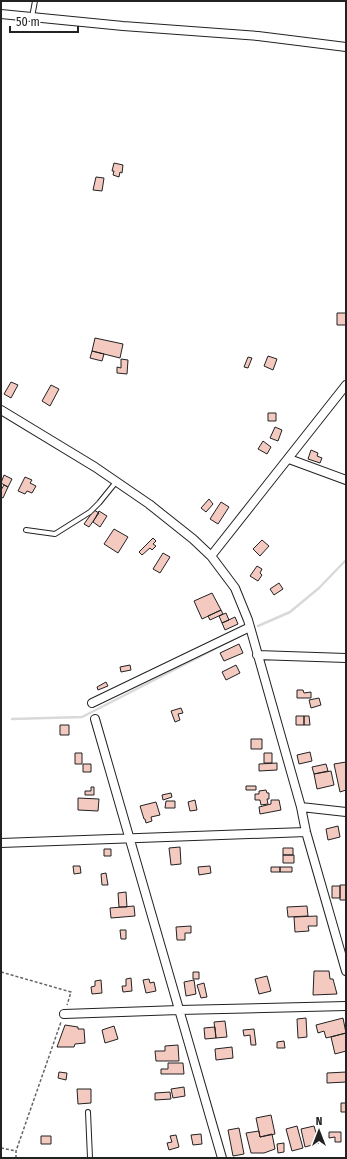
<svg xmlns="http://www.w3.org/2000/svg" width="347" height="1159" font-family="'Fira Sans Condensed',sans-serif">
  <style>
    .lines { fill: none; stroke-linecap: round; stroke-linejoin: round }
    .stream { stroke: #d9d9d9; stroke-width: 2.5 }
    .building { fill: #f3c9c0; stroke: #222 }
    .service-casing { stroke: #222; stroke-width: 6 }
    .minor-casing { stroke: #222; stroke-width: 10 }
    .path { stroke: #646464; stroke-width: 1.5; stroke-dasharray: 3 2; stroke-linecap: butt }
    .service { stroke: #fff; stroke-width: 4 }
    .minor { stroke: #fff; stroke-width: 8 }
  </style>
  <rect width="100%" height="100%" fill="#fff"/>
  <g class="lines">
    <path class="stream" d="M258 626 290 612 319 588 346 560
      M12 719 82 717 244 634"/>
  </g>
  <path class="building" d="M114 163 123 165 122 173 120 172 119 177 113 175 114 171H112Z
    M96 177 104 178 102 191 93 190Z
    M337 313H346V325H337Z
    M95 338 123 344 120 358 92 351Z
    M92 351 104 354 102 361 90 358Z
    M268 356 277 359 273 370 264 366Z
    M248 357 252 358 248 368 244 367Z
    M121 359 128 360 127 374 117 373V367L121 368Z
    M11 382 18 385 11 398 4 394Z
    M51 385 59 389 50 406 42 401Z
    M268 413H276V421H268Z
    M275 427 282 430 278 441 270 438Z
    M263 441 271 447 267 454 258 449Z
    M311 450 318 453 317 456 322 458 320 463 308 459Z
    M4 475 12 479 8 487 1 483Z
    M25 477 32 480 30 483 36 486 32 493 27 491 25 494 18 491Z
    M4 485 8 487 3 498 1 497V490Z
    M209 499 213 504 206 512 201 508Z
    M221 502 229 507 218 524 210 519Z
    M94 510 99 513 89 527 84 524Z
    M99 511 107 516 100 527 93 522Z
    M114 529 128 537 118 553 104 544Z
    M153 538 156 541 153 544 156 546 152 550 150 548 142 555 139 552Z
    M262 540 269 546 260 556 253 549Z
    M163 553 170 557 160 573 153 569Z
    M257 566 262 569 260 573 262 575 258 581 250 576Z
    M279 583 283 589 274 595 270 589Z
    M212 593 221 610 202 619 194 601Z
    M221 610 223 614 210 620 208 616Z
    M226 613 229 620 222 623 219 616Z
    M235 617 238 624 225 630 222 623Z
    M239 644 243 653 224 661 220 653Z
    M130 665 131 670 121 672 120 667Z
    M236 665 240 673 226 680 222 672Z
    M106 682 108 686 98 690 97 687Z
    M297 690H303L304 693 311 692V698H297Z
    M319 698 321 705 311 708 309 700Z
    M181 708 183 713 178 714 180 720 175 722 171 711Z
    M296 716H304V725H296Z
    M304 716H309L310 725H304Z
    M60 725H69V735H60Z
    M251 739H262V749H251Z
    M310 752 312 761 299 764 297 755Z
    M75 753H82V764H75Z
    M264 753H272V763H264Z
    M346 762V790L340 792 334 764Z
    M277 763V770L259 771V764Z
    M83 764H91V772H83Z
    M326 764 328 771 314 774 312 767Z
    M331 771 334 785 317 789 314 774Z
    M246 786H256V790H246Z
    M91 787H94V795H85V791H91Z
    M266 790 267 793H269V799H267L268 804 261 805 260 800H255V794H259V791Z
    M171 793 172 797 163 800 162 795Z
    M78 798 99 799 98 811 78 810Z
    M195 800 197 810 190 811 188 802Z
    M271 800H279L281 810 260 814 259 807 271 804Z
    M166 801H175V808H165Z
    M156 802 160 815 151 817 152 821 146 823 145 819H144L140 806Z
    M338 826 340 837 328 840 326 829Z
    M180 847 181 864 171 865 169 848Z
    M283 848H293V855H283Z
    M104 849H111V856H104Z
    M283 855H294V863H283Z
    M73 866H80L81 873 74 874Z
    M210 866 211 873 199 875 198 867Z
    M271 867H280V872H271Z
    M280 867H292V872H280Z
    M106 873 108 885H102L101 874Z
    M340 885H346V900H340Z
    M332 886H340V898H332Z
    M126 892 127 907H119L118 893Z
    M134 906 135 916 111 918 110 908Z
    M307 906 308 916 288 917 287 907Z
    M317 916V926H308L309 931 295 932 294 917Z
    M191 926V933H185V940H177L176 927Z
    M120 930H126V939H121Z
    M314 971H329L330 979H333L337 994 313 995Z
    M193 972H199V979H193Z
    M267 976 271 991 259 994 255 979Z
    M131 978 132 991 123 992 122 986H126V979Z
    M149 979 150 983 154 982 156 991 146 993 143 980Z
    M101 980 102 993 92 994 91 987 95 986V981Z
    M194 980 196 994 186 996 184 982Z
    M204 983 207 997 201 998 197 985Z
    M306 1018 307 1037 298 1038 297 1019Z
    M343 1018 346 1033 326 1038 324 1031 318 1033 316 1025Z
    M225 1021 227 1037 216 1038 214 1022Z
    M65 1025 78 1027V1029H84L85 1043 75 1044 74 1047H57Z
    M114 1026 118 1039 105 1043 102 1030Z
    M215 1027 216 1038 205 1039 204 1028Z
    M254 1029 256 1045H251L250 1035 244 1036 243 1030Z
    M346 1033V1051L335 1054 331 1037Z
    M284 1041 285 1048H277V1042Z
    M178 1045 179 1061H156L155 1051H165V1046Z
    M232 1047 233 1058 216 1060 215 1049Z
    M168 1063H183L184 1074H161V1069H168Z
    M59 1072 67 1073 66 1080 58 1078Z
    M346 1072V1082L327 1083V1073Z
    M184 1087 185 1096 173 1098 171 1089Z
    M77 1089H91V1103L78 1104Z
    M170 1092 171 1099 155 1100V1093Z
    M341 1103H346V1112H341Z
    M271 1115 275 1134 260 1137 256 1118Z
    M297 1126 303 1148 292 1151 286 1129Z
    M314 1126 319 1143 305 1147 301 1129Z
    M239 1128 244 1154 233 1156 228 1130Z
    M259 1131 260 1137 272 1134 275 1149 264 1153H251L246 1133Z
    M329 1132H341V1142H335V1137L329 1138Z
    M201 1134 202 1144 193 1145 191 1135Z
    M176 1135 179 1147 169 1150 167 1143 172 1142 170 1136Z
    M41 1136H51V1144H41Z
    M284 1143V1152L278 1153 277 1144Z"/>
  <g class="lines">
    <defs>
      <path id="service" d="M32 17 35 1
        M26 530 55 534 90 512 99 503 116 482
        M88 1112 90 1158"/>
      <path id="minor" d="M1 14 123 26 258 36 346 47
        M1 410 95 467 149 504 193 539 211 556 235 588 248 620 301 807 306 832 346 971
        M289 459 346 480
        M211 556 346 385
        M257 655 346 658
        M92 703 250 627
        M95 719 222 1158
        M301 807 346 812
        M1 843 306 832
        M64 1014 179 1010 346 1006"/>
    </defs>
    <use href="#service" class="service-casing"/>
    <use href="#minor" class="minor-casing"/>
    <path class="path" d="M1 972 71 992 67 1005
      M1 1148 16 1151
      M16 1158V1151L61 1022"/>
    <use href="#service" class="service"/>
    <use href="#minor" class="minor"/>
  </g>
  <rect width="347" height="1159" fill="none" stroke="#222222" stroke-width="4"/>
  <g transform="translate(319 1131)" stroke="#ffffff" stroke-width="3" paint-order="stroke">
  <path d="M0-3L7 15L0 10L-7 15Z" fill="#222222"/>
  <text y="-6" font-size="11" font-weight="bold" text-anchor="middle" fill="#222222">N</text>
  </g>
  <path d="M10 26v6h68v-6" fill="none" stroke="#222222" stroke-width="2"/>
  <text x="16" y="26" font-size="12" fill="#222222" stroke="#ffffff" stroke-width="3" paint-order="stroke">50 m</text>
</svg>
